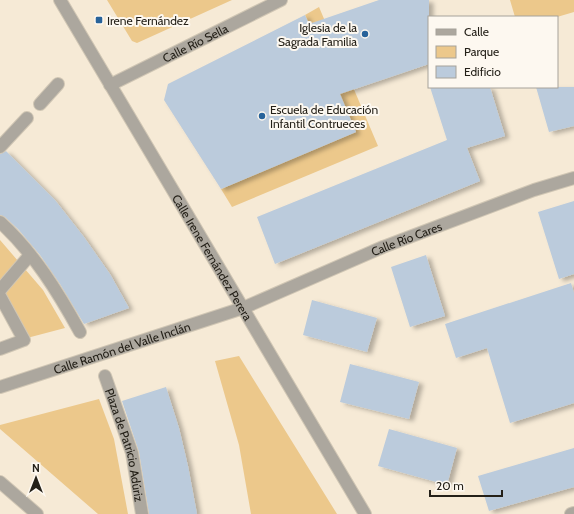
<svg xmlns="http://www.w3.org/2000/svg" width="574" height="514" font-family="Cabin,sans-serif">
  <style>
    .green { fill: #ecc88b }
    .building { fill: #bbcbdc; filter: url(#shadow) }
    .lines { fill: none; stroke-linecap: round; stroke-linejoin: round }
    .street-casing { stroke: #d0c6b4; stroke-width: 14 }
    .street { stroke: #aca79e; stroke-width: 12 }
    .poi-dot { fill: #28639a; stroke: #fdf8f0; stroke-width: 1.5 }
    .labels { text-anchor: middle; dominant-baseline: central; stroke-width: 4; stroke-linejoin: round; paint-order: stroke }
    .poi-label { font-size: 12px; fill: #242018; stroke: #fdf8f0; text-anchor: start }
    .street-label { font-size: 12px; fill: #242018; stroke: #fdf8f0 }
  </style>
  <defs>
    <filter id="shadow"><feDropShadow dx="4.5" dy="2.5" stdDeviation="2" flood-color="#0004"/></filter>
  </defs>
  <rect width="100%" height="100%" fill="#f6ead6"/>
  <path class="green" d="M107 0H232L137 43 132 41Z
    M510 0H574V12L557 17H515Z
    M319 7 378 146 232 207 221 189 356 132 305 15Z
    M0 240 43 290 65 328 27 338 0 292Z
    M239 356 337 514H251L239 445 215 361Z
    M99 399 114 439 128 514H98L0 429V425Z"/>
  <path class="building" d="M379 0H429V64L340 94 356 132 221 189 164 100 168 84 305 15 309 24Z
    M430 87H490L505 136 467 148 480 181 275 264 257 217 447 140Z
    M536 87H574V126L549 132Z
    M6 151 55 200 84 237 110 274 129 308 84 324 60 284 40 255 18 229 5 217 0 215V154Z
    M574 201V274L559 279 538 212Z
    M426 255 445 316 410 327 391 267Z
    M571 283 574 293V403L510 423 487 348 456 358 445 324Z
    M312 300 377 318 367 352 303 335Z
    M350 364 419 382 409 419 340 402Z
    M166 387 179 428 188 466 197 514H149L139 452 122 401Z
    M389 429 457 448 447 485 378 466Z
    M574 448V487L489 511 478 476Z"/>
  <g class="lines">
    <defs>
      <g id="street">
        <path id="s1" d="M60 0 365 514"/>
        <path id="s2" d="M110 85 281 0"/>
        <path d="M40 104 58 84"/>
        <path d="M0 147 27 118"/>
        <path d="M0 222C34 253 58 292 80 332"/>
        <path d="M0 290 30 255"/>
        <path d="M0 296 24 340 0 349"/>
        <path id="s3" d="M105 376 132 453 142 514"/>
        <path id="s4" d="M0 387 243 308 383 247 534 190 574 178"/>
        <path d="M0 482 37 514"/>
        <path d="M571 514 574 513"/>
      </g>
    </defs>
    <use href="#street" class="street-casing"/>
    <use href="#street" class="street"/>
  </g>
  <g class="poi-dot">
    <rect x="95" y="16" width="8" height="8" rx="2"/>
    <circle cx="365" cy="34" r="4"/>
    <circle cx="262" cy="116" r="4"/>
  </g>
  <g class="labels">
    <g class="poi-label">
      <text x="107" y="20">Irene Fernández</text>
      <text x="357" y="27" text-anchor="end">Iglesia de la<tspan x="357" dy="14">Sagrada Familia</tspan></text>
      <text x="270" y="109">Escuela de Educación<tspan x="270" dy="14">Infantil Contrueces</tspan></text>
    </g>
    <g class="street-label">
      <text stroke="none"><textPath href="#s2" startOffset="95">Calle Río Sella</textPath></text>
      <text stroke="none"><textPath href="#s4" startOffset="433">Calle Río Cares</textPath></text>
      <text stroke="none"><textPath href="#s1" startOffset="299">Calle Irene Fernández Perera</textPath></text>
      <text stroke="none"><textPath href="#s4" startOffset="128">Calle Ramón del Valle Inclán</textPath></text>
      <text stroke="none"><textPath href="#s3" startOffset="72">Plaza de Patricio Adúriz</textPath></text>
    </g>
  </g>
  <rect x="428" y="16" width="130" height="72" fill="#fdf8f0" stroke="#a6a29a"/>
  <rect x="436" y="29" width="20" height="6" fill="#aca79e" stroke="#a6a29a"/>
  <text x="464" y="36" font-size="12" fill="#242018">Calle</text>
  <rect x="436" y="46" width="20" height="12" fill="#ecc88b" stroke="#a6a29a"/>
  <text x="464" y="56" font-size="12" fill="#242018">Parque</text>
  <rect x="436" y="66" width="20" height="12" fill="#bbcbdc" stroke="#a6a29a"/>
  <text x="464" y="76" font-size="12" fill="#242018">Edificio</text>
  <g transform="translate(36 478)" stroke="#fdf8f0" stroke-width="3" paint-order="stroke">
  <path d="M0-3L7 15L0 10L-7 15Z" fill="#242018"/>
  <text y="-6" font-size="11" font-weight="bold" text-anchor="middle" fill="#242018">N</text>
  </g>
  <path d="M430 490v6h72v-6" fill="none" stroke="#242018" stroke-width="2"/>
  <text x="436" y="490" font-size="12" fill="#242018" stroke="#fdf8f0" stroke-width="3" paint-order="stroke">20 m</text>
</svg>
